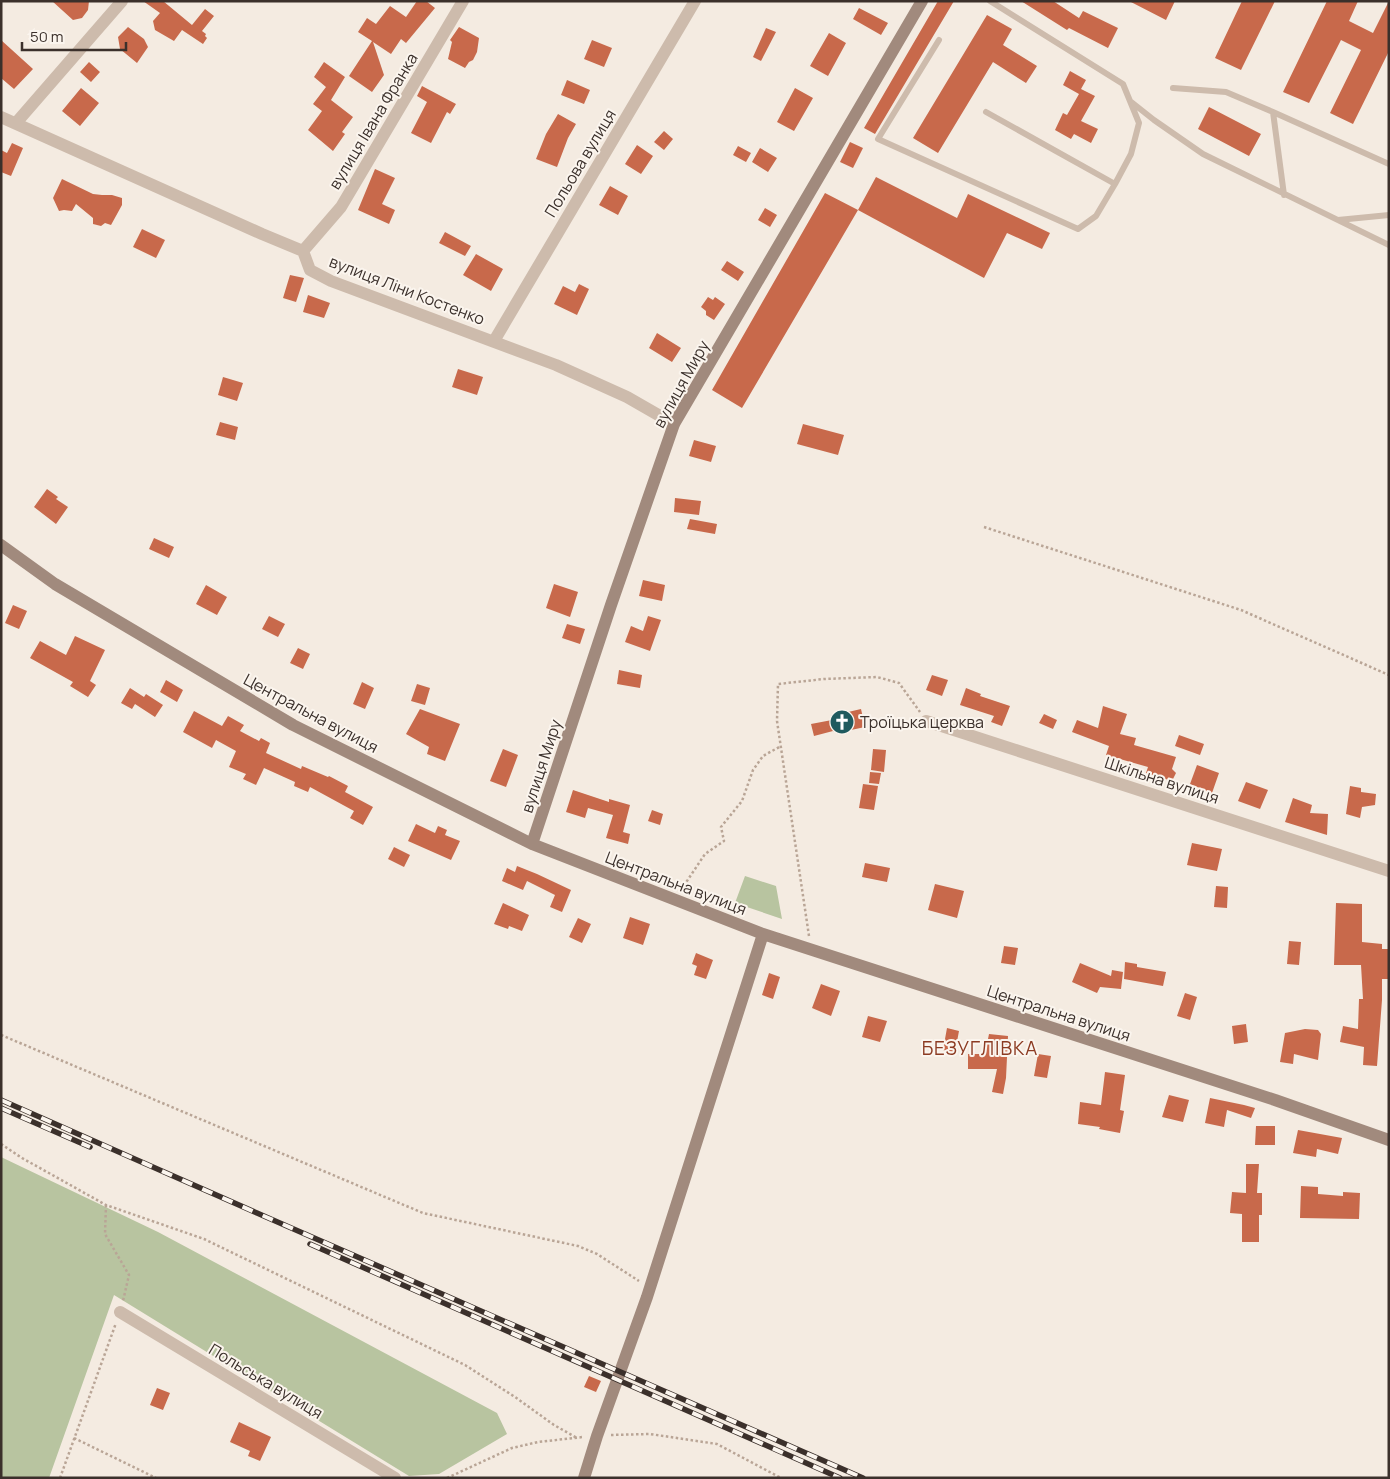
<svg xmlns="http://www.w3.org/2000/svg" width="1390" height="1479" font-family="Manrope,sans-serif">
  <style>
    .green { fill: #b8c4a0 }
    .building { fill: #c8694b }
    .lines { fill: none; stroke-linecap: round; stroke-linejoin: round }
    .path { stroke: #b9a596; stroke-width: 2.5; stroke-dasharray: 2.5 2.5; stroke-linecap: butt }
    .lane { stroke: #cdbbac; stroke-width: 6 }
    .street { stroke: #cdbbac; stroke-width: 12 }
    .secondary { stroke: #a18a7d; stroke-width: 12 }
    .rail-casing { stroke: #3b302b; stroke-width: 5.5 }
    .rail { stroke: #fbf5ee; stroke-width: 4; stroke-dasharray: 11; stroke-linecap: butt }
    .labels { text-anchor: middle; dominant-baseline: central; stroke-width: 4; stroke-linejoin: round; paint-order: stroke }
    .street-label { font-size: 16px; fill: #3b302b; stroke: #fbf5ee }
    .poi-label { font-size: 16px; fill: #3b302b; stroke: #fbf5ee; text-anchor: start }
    .quarter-label { font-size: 19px; letter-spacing: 1px; fill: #8c3b22; stroke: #fbf5ee }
  </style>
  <rect width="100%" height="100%" fill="#f4ebe1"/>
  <path class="green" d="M745 876 776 886 782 919 735 903Z
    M1 1157 158 1232 497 1413 507 1434 439 1474 409 1476 114 1295 49 1478H1Z"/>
  <path class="building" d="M52 1H89L88 10 82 18 73 20Z
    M143 1H163L192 25 205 9 214 16 202 31 206 34 205 36 207 38 203 44 182 30 174 41 155 30 153 21 160 13Z
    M417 1H426L435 8 406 43 401 39 391 54 373 42 384 75 372 92 349 76 372 41 358 32 367 18 376 24 390 6 406 17Z
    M938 1H954L875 134 864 128Z
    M1021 1H1053L1079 18 1083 11 1118 28 1108 48 1069 28 1067 30Z
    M1129 1H1175L1166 20Z
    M1242 1H1275L1241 70 1215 58Z
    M1327 1H1358L1349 21 1373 33 1389 1V51L1353 124 1330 113 1361 50 1341 40 1309 103 1283 92Z
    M859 8 888 23 881 35 853 19Z
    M987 15 1012 29 1003 45 1037 66 1026 83 993 62 938 153 913 138Z
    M128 27 144 39 148 47 137 63 120 49 118 37Z
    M459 27 479 38 477 52 473 60 469 62 465 68 448 59 452 42 450 40Z
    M766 28 776 32 761 61 753 57Z
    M829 33 846 43 828 76 810 66Z
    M1 40 33 69 14 89 1 78Z
    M592 40 612 48 604 67 584 59Z
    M89 62 100 72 91 82 80 72Z
    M324 62 345 77 331 100 353 117 342 132 345 134 333 151 308 130 322 111 313 104 326 87 314 77Z
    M1070 71 1086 80 1081 89 1095 96 1081 121 1098 129 1091 143 1074 134 1071 139 1055 130 1063 113 1067 115 1079 94 1063 85Z
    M567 80 590 90 584 104 561 95Z
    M422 86 456 104 450 114 447 112 431 143 411 133 427 102 417 96Z
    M81 88 99 103 80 126 62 111Z
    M795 88 813 98 794 131 777 122Z
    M1209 107 1261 134 1249 156 1198 129Z
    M558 114 576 124 568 138 557 167 536 159 546 134Z
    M664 131 673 139 664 150 654 142Z
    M850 142 863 148 853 168 840 162Z
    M12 143 23 148 11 176 1 172V150L7 153Z
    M637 145 653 156 641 174 625 164Z
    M738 146 751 153 746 162 733 155Z
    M760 148 777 158 768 172 752 162Z
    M375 169 395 178 382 204 395 210 389 224 358 210Z
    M876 177 957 218 968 194 1050 233 1042 249 1007 233 984 278 858 210Z
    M62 179 93 194 102 195H112L122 198V205L111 225 105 223 101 226 93 224V218L76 204 72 211 64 210 59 211 53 198Z
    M610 186 628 196 618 215 599 205Z
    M825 193 858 210 742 408 712 390Z
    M765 208 777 215 770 227 758 220Z
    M142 229 165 240 156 258 133 247Z
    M445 232 471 246 465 256 439 243Z
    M476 254 503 269 491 291 463 275Z
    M727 261 744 272 738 281 721 270Z
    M290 275 304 278 296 302 283 298Z
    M579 284 589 289 577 315 554 304 563 286 575 292Z
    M308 295 330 303 324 318 303 312Z
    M708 297 713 300 715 297 725 304 714 320 706 315V311L701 307Z
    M657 333 681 348 672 362 649 348Z
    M458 369 483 377 477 395 452 387Z
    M223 377 243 383 237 401 218 395Z
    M220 422 238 427 235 440 216 435Z
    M803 424 844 435 838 455 797 444Z
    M694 440 716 446 711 462 689 456Z
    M47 489 58 497 56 499 68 507 56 524 34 507Z
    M675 498 701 501 699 515 674 512Z
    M690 519 717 524 715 534 687 529Z
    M154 538 174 547 169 558 149 549Z
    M643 580 665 585 662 601 639 596Z
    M554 584 578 592 570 617 546 608Z
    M206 585 227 597 217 615 196 604Z
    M13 605 27 611 19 629 5 623Z
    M269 616 285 624 278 637 262 629Z
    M648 616 661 620 650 651 625 642 631 626 643 631Z
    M567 624 585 629 580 644 562 638Z
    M75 636 105 650 90 681 96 685 88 697 70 686 73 682 30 658 40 641 66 655Z
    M298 648 310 654 303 669 290 663Z
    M619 670 642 675 640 688 617 684Z
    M932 675 948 680 942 696 926 690Z
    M166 680 183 690 177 702 160 692Z
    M362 682 374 688 365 709 353 704Z
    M417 684 430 688 425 705 411 701Z
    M130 688 144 697 146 694 163 705 155 717 135 704 132 709 121 703Z
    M966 688 981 694 980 696 1010 706 1002 726 991 722 994 716 960 705Z
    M1103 706 1127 714 1120 734 1136 738 1134 745 1176 757 1172 769 1176 773 1172 781 1146 773 1148 767 1106 755 1109 746 1072 732 1077 720 1098 728Z
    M420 709 460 724 445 761 427 754 429 747 406 734Z
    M861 709 865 727 837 733 833 731 814 736 811 724 832 720 831 716Z
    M194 711 222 726 228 716 244 725 240 731 259 741 261 738 270 743 266 753 301 769 302 766 328 777 329 776 348 786 345 792 373 807 363 825 350 818 354 811 310 787 308 792 294 786 295 782 264 768 256 785 243 779 246 774 229 767 236 751 216 740 212 748 183 732Z
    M1044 714 1057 720 1053 729 1039 723Z
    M1179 735 1204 744 1200 755 1175 746Z
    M503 749 518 755 506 787 490 781Z
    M873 749 886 750 884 772 871 770Z
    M1197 765 1219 773 1212 793 1190 784Z
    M870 772 881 773 879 784 869 783Z
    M1246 782 1268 790 1260 809 1238 801Z
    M863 784 878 786 874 810 859 808Z
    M1350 786 1361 788V792L1376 794 1375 805 1362 807 1360 818 1346 814Z
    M573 790 609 802V799L630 805 623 832 630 834 628 844 606 838 613 815 588 808 585 818 566 812Z
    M1293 798 1312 805 1310 813 1328 814 1327 835 1285 822Z
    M652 810 663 814 660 825 648 821Z
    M416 824 435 833 438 826 447 830 445 835 460 841 451 860 408 841Z
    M1192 843 1222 849 1217 871 1187 865Z
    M394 847 410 855 404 867 388 859Z
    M865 863 890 868 887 882 862 877Z
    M517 866 537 874 571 890 562 912 550 907 555 895 527 881 523 890 502 881 507 868 515 872Z
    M935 884 964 891 957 918 928 910Z
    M1216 886 1228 887 1227 908 1214 907Z
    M503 903 529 915 522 931 509 926 508 929 494 924Z
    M1336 903 1362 904V942L1382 944V949H1389V979H1382V1000L1377 1066 1363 1065 1364 1047 1340 1042 1343 1026 1358 1029 1359 999H1363L1361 965H1334Z
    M630 917 650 924 643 945 623 938Z
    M578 918 591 924 582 943 569 937Z
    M1289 941 1301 942 1299 965 1287 964Z
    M1004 946 1018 948 1015 965 1001 963Z
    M696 953 713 960 706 979 694 975 697 966 692 964Z
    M1125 962 1137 964V967L1166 972 1163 986 1124 979Z
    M1080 963 1111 976 1112 970 1123 972 1121 989 1100 987 1097 993 1072 982Z
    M769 973 780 977 773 999 762 995Z
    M821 984 840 991 831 1016 812 1008Z
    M1185 993 1197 997 1190 1020 1177 1016Z
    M868 1016 887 1021 880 1042 862 1037Z
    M1246 1024 1248 1042 1234 1044 1232 1026Z
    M947 1028 959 1031 955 1052 943 1050Z
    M1305 1029 1318 1030 1321 1034 1318 1060 1294 1054 1293 1064 1280 1062 1285 1033Z
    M989 1034 1008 1036 1006 1078 1003 1094 992 1092 997 1069H968V1054H985Z
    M1038 1054 1051 1056 1047 1078 1034 1076Z
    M1105 1072 1125 1075 1120 1110 1124 1111 1120 1133 1099 1129 1100 1127 1078 1124 1080 1102 1101 1105Z
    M1169 1095 1189 1100 1183 1122 1162 1117Z
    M1210 1098 1244 1105 1255 1108 1251 1118 1227 1110 1224 1127 1205 1123Z
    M1256 1126H1275V1145H1255Z
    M1298 1130 1342 1138 1338 1154 1317 1149 1316 1157 1293 1153Z
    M1246 1164H1259L1257 1193H1262V1215H1259V1242H1242V1214L1230 1213 1232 1192 1246 1193Z
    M1301 1186 1318 1187V1194L1343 1196V1192L1360 1193 1359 1219 1300 1218Z
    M589 1376 601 1381 596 1392 584 1387Z
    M157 1388 170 1393 163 1410 150 1405Z
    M239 1422 271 1437 260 1461 248 1456 250 1451 230 1442Z"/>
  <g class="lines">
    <path class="path" d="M984 527 1241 610 1389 675
      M681 890 705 854 724 841 721 827 742 801 753 770 763 756 781 746
      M809 936 777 721 778 684 824 679 877 677 899 683 920 712
      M1 1035 423 1213 578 1246 597 1254 639 1281
      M1 1144 22 1158 106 1205 204 1239 465 1365 515 1397 554 1425 577 1438
      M106 1205 105 1234 129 1275 123 1301
      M611 1435 650 1434 717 1444 781 1478
      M74 1438 156 1478
      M60 1478 116 1323
      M447 1478 512 1448 538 1442 583 1437"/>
    <path class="lane" d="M939 40 878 139 1078 229 1096 216 1115 184
      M1173 88 1226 92 1273 112
      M1130 101 1154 120 1203 154 1389 245
      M986 112 1115 184 1131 154 1139 123 1123 84 990 1
      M1284 195 1273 112 1389 164
      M1338 220 1389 215"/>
    <path class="street" d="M1 117 262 234 303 251 310 270 331 281 556 365 627 397 674 424
      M16 123 122 1
      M303 251 341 207 463 1
      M494 341 695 1
      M926 721 1389 871
      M120 1312 395 1478"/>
    <path class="secondary" d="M1 545 55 584 293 725 532 844 763 934 1275 1100 1389 1140
      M532 844 611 605 674 424 922 1
      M584 1478 597 1436 647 1297 763 934"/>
    <defs>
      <path id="rail" d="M1 1100 257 1213 863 1478
        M1 1108 90 1147
        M310 1244 840 1478"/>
    </defs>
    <use href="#rail" class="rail-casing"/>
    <use href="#rail" class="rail"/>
  </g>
  <defs>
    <symbol id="church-disc" viewBox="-11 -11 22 22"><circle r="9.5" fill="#1f5a5e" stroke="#fbf5ee"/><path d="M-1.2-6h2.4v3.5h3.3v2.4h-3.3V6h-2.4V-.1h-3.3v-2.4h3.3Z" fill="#fff"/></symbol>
  </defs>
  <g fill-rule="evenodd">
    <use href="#church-disc" x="828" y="708" width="28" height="28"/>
  </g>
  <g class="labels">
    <g class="street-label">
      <text transform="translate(373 121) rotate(-59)">вулиця Івана Франка</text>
      <text transform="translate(580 163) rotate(-59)">Польова вулиця</text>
      <text transform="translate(407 290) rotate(21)">вулиця Ліни Костенко</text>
      <text transform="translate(681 384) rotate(-61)">вулиця Миру</text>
      <text transform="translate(311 713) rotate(28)">Центральна вулиця</text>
      <text transform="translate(541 766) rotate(-72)">вулиця Миру</text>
      <text transform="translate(1162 780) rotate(18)">Шкільна вулиця</text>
      <text transform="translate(676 883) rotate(21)">Центральна вулиця</text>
      <text transform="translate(1059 1013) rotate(18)">Центральна вулиця</text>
      <text transform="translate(266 1381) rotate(31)">Польська вулиця</text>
    </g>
    <g class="poi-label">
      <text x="860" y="722">Троїцька церква</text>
    </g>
    <g class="quarter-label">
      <text x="980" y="1048">БЕЗУГЛІВКА</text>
    </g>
  </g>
  <rect width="1390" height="1479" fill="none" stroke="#3b302b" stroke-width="5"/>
  <path d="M22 42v8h104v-8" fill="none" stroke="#3b302b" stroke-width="2.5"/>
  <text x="30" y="42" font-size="15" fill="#3b302b" stroke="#fbf5ee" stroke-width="4" paint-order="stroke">50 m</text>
</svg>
